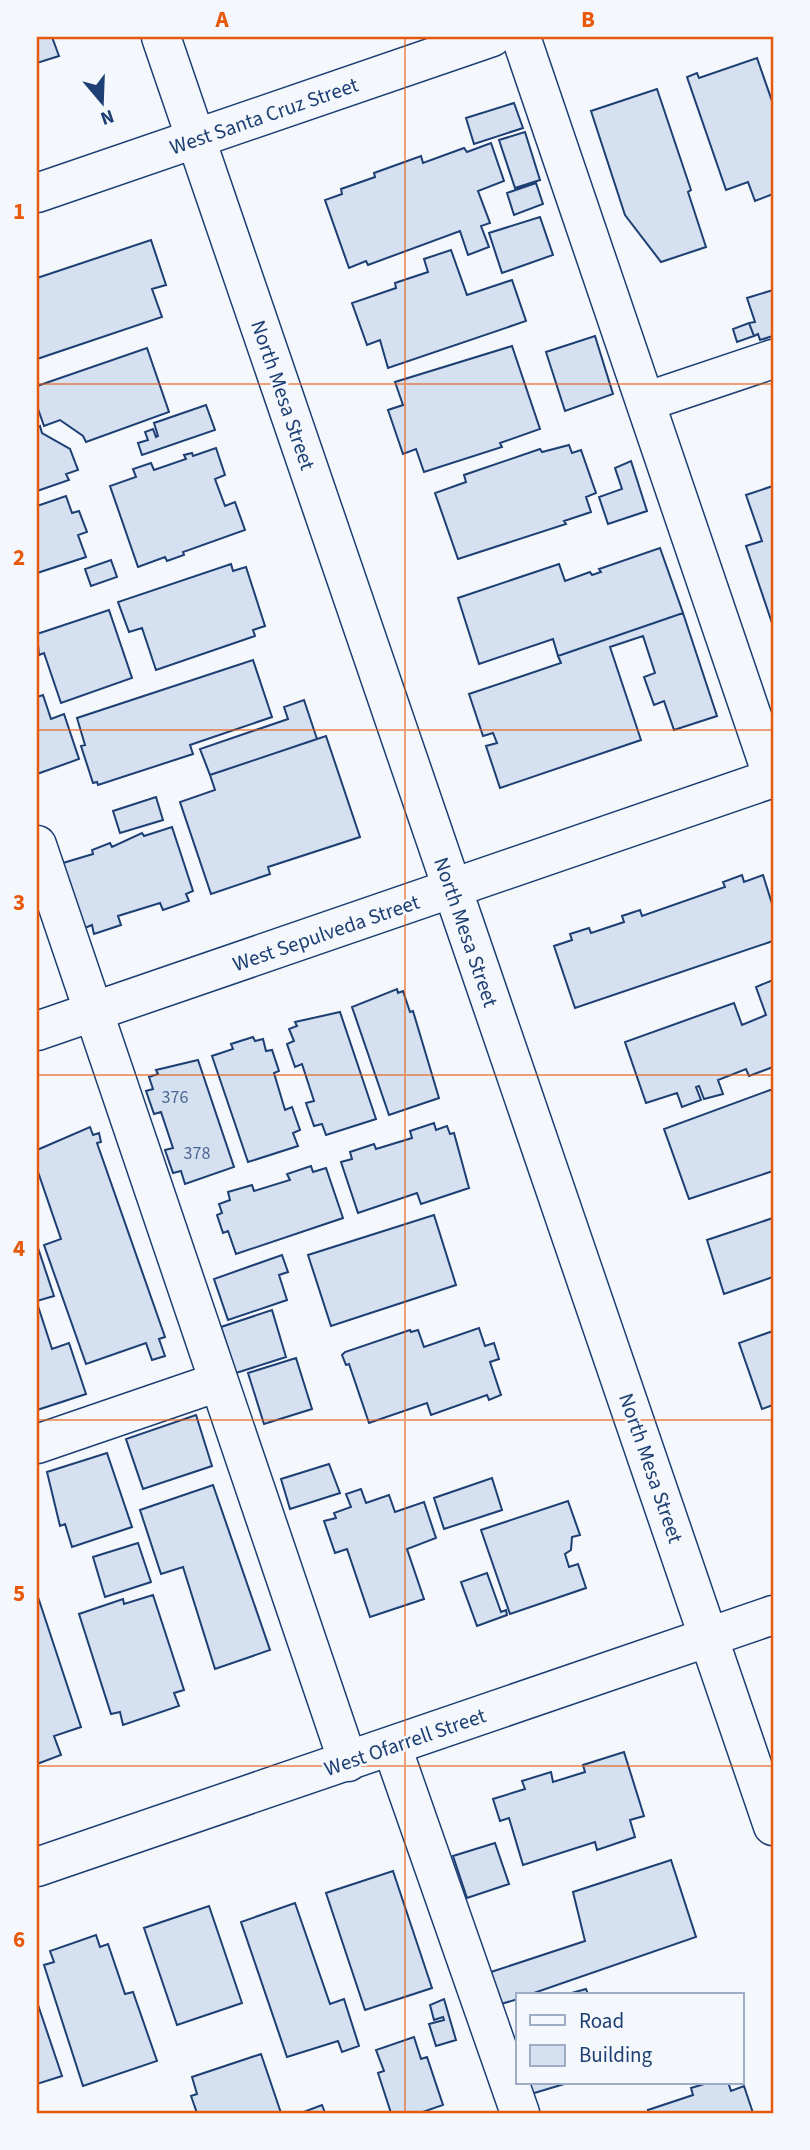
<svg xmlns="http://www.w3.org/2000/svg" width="810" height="2150" font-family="'Source Sans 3',sans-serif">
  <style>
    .building { fill: #d5e0f0; stroke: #1d3f73; stroke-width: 2 }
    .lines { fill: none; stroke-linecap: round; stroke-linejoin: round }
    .minor-casing { stroke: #1d3f73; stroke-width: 41 }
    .minor { stroke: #f4f7fb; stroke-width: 38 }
    .grid { fill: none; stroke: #e8590c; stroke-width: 2; stroke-opacity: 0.55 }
    .labels { text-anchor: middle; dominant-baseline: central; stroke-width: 5; stroke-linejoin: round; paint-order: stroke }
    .number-label { font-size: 18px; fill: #4b6792 }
    .street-label { font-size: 21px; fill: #1d3f73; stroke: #f4f7fb }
    .neatline { fill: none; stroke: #e8590c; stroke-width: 2.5 }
    .grid-label { font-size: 23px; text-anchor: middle; font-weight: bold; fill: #e8590c }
  </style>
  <rect width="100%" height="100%" fill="#f4f7fb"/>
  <path class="building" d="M37 37H52L59 56 37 63Z
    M757 58 773 104V194L755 201 748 182 726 190 687 77 697 73 699 78Z
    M657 89 691 190 688 192 706 247 661 262 625 215 591 111Z
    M514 103 523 128 474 144 466 118Z
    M525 132 540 180 515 188 499 140Z
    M491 143 504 181 478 191 490 223 481 226 489 247 468 255 460 231 368 265 366 261 349 268 325 200 342 194 341 189 375 177 374 173 421 156 423 163 464 148 467 152Z
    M536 183 543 204 514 215 507 193Z
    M540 217 553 255 502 273 489 233Z
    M151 240 166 285 152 289 162 317 37 359V278Z
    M451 250 467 295 512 280 526 321 388 368 380 340 367 345 352 303 396 288 395 283 428 272 424 259Z
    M773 290V336L760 340 758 334 754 336 749 323 755 322 747 298Z
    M749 323 754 336 737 342 733 329Z
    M595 336 613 394 565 411 546 352Z
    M512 346 540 429 500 443 502 447 424 472 416 449 403 454 388 410 403 405 395 382Z
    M147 348 169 412 86 442 83 436 60 420 44 426 37 406V386Z
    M206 405 215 430 142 455 138 443 148 440 145 432 153 429 156 437 158 436 154 423Z
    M40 426 42 433 70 449 78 470 66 474 69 480 37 491V428Z
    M569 445 572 453 581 450 596 493 586 497 591 512 564 521 566 524 458 559 435 493 466 482 464 475 540 449 542 452Z
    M216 448 225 475 215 479 225 506 235 502 245 530 183 552 184 555 167 561 165 557 138 567 110 486 136 477 133 469 151 463 154 470 186 459 184 455 192 453 193 456Z
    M631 461 647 511 608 524 599 497 622 489 615 468Z
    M773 486V626L746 546 762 541 746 495Z
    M66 496 72 513 79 511 87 532 78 535 86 557 37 573V506Z
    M660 548 683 613 558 656 553 639 479 664 458 598 559 564 565 581 590 572 592 575 601 572 599 569Z
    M111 560 117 577 91 586 85 569Z
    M231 564 233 571 246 567 265 626 253 630 255 636 156 670 142 628 129 632 118 602Z
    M109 610 132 678 61 703 44 653 39 655 37 634Z
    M683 613 717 716 674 730 664 701 654 705 644 677 655 673 643 636 610 647 641 740 500 788 486 746 497 743 493 733 483 736 469 694 561 663 558 656Z
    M253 660 272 717 190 745 193 754 98 785 97 782 93 783 81 746 85 745 77 718Z
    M43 695 51 719 64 714 79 759 37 774V697Z
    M304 700 317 739 210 775 200 749 288 719 284 707Z
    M326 736 360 837 268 867 270 874 211 894 180 802 215 790 210 775Z
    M156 797 163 820 120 833 113 811Z
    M172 827 193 891 186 894 189 901 163 910 160 903 118 916 121 925 94 934 92 925 85 928 63 863 93 854 92 850 110 843 112 847 142 833 144 836Z
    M742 875 744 882 763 875 773 907V941L575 1008 554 946 572 940 570 934 589 928 591 933 624 922 622 916 640 910 642 916 725 887 723 882Z
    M773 980V1067L749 1076 746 1069 718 1080 723 1094 704 1099 699 1086 696 1087 701 1100 682 1107 677 1093 646 1103 625 1042 734 1003 742 1025 766 1015 756 987Z
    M397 989 398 993 403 991 410 1012 413 1011 439 1098 389 1115 352 1007Z
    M340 1012 376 1119 326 1135 322 1124 314 1126 306 1103 314 1101 302 1064 295 1067 287 1044 294 1041 289 1029 297 1026 295 1022Z
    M253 1037 255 1041 263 1039 266 1051 272 1050 279 1071 274 1073 285 1110 292 1107 300 1130 293 1133 298 1146 248 1162 212 1056 233 1049 231 1044Z
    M198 1060 234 1167 185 1184 181 1171 173 1173 165 1150 173 1148 161 1112 154 1114 146 1091 153 1089 149 1077 158 1074 156 1070Z
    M773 1089V1171L689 1199 664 1129Z
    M434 1123 436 1130 447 1126 450 1134 454 1133 469 1188 421 1204 417 1193 358 1213 341 1162 352 1159 350 1152 374 1144 376 1149 412 1138 410 1131Z
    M90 1127 93 1135 99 1133 101 1142 97 1143 165 1337 159 1339 165 1356 152 1360 146 1343 86 1364 44 1245 61 1239 37 1169V1150Z
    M311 1166 313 1172 326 1168 343 1218 236 1254 228 1231 223 1233 217 1215 222 1213 219 1204 230 1200 228 1192 252 1185 254 1191 290 1180 287 1174Z
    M434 1215 456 1285 331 1326 308 1255Z
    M773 1218V1277L724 1294 707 1240Z
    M37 1245 54 1296 37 1301Z
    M282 1255 288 1272 279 1275 287 1300 228 1320 214 1279Z
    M37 1303 52 1349 69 1343 86 1394 37 1410Z
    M272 1310 286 1357 236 1373 221 1327Z
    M479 1328 485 1346 494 1343 499 1359 490 1362 501 1395 489 1400 487 1395 431 1415 427 1403 369 1423 349 1364 346 1365 342 1355 345 1352 410 1330 411 1332 418 1330 424 1347Z
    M773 1331V1405L762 1409 739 1343Z
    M296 1358 312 1409 264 1424 248 1373Z
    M196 1415 212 1466 143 1489 126 1439Z
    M107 1453 132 1527 72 1547 65 1524 60 1526 47 1472Z
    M329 1464 340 1493 290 1509 281 1479Z
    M492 1478 502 1510 444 1529 434 1498Z
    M213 1485 270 1650 215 1669 183 1567 161 1574 140 1510Z
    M361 1489 366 1503 389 1495 395 1512 424 1502 436 1538 407 1549 424 1599 370 1617 347 1549 335 1553 324 1521 336 1518 334 1513 351 1507 346 1494Z
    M568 1501 580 1535 572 1537 571 1550 565 1554 569 1567 578 1564 586 1588 510 1614 481 1530Z
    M138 1543 151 1582 105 1597 93 1557Z
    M487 1573 501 1612 506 1610 507 1615 477 1626 461 1582Z
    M37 1594 81 1727 54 1736 61 1755 37 1764Z
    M153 1595 184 1690 174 1693 179 1706 123 1725 120 1712 111 1714 79 1614 123 1599 124 1604Z
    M624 1752 644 1816 630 1820 635 1837 597 1850 595 1842 523 1865 509 1818 500 1821 493 1799 525 1789 522 1781 551 1772 553 1782 585 1772 583 1765Z
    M495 1843 509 1884 467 1898 453 1856Z
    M671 1860 696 1937 531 1994H518V1999L501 2004 491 1972 585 1941 573 1892Z
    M393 1871 432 1988 365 2010 326 1893Z
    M295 1903 330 2004 344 1999 359 2046 342 2052 338 2041 287 2057 241 1922Z
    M209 1906 242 2003 177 2025 144 1928Z
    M96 1935 100 1947 108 1944 125 1994 133 1992 157 2061 83 2086 44 1965 54 1962 50 1951Z
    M586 1989 588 1994H568Z
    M444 1999 456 2040 436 2046 429 2024 444 2020 443 2017 434 2020 430 2005Z
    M37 2002 62 2076 37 2084Z
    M414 2037 421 2059 427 2057 443 2105 420 2113H391L378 2073 384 2071 376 2050Z
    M261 2054 281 2113H197L191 2096 197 2094 192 2077Z
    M527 2082H571L531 2094Z
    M711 2082H728L731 2091 744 2086 753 2113H649L648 2110 693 2095 691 2088Z
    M322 2105 325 2113H301Z"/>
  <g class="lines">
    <defs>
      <path id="minor" d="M161 37 773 1826
        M521 37 773 778
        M37 193 492 37
        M645 402 773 359
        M37 845 348 1762
        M37 1031 773 778
        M37 1444 218 1382
        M392 1747 520 2113
        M37 1867 773 1615"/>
    </defs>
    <use href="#minor" class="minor-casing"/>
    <use href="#minor" class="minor"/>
  </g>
  <path class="grid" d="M405 37V2113M37 384H773M37 730H773M37 1075H773M37 1420H773M37 1766H773"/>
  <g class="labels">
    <g class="number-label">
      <text x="175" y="1097">376</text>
      <text x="197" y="1153">378</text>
    </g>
    <g class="street-label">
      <text transform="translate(264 116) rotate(-19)">West Santa Cruz Street</text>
      <text transform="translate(283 395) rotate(71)">North Mesa Street</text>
      <text transform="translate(466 932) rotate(71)">North Mesa Street</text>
      <text transform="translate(326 933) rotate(-19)">West Sepulveda Street</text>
      <text transform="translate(651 1468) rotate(71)">North Mesa Street</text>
      <text transform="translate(405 1742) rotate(-19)">West Ofarrell Street</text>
    </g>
  </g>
  <rect width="810" height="2150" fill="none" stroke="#f4f7fb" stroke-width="77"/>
  <rect x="516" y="1993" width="228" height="91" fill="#f4f7fb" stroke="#9eadc5" stroke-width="2"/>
  <rect x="530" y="2015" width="35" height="10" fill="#f4f7fb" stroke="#9eadc5" stroke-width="2"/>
  <text x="579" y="2028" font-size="21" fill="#1d3f73">Road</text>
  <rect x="530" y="2045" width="35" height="21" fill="#d5e0f0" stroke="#9eadc5" stroke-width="2"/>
  <text x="579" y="2062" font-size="21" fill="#1d3f73">Building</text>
  <g transform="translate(102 102) rotate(161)" stroke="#f4f7fb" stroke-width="5" paint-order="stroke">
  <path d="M0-5L12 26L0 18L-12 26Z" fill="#1d3f73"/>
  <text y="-10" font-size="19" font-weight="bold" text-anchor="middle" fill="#1d3f73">N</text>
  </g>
  <rect x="38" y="38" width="734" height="2074" class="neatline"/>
  <g class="grid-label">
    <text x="222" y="27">A</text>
    <text x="588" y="27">B</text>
    <text x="19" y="219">1</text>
    <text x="19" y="565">2</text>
    <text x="19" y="910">3</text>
    <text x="19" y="1256">4</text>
    <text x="19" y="1601">5</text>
    <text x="19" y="1947">6</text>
  </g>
</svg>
